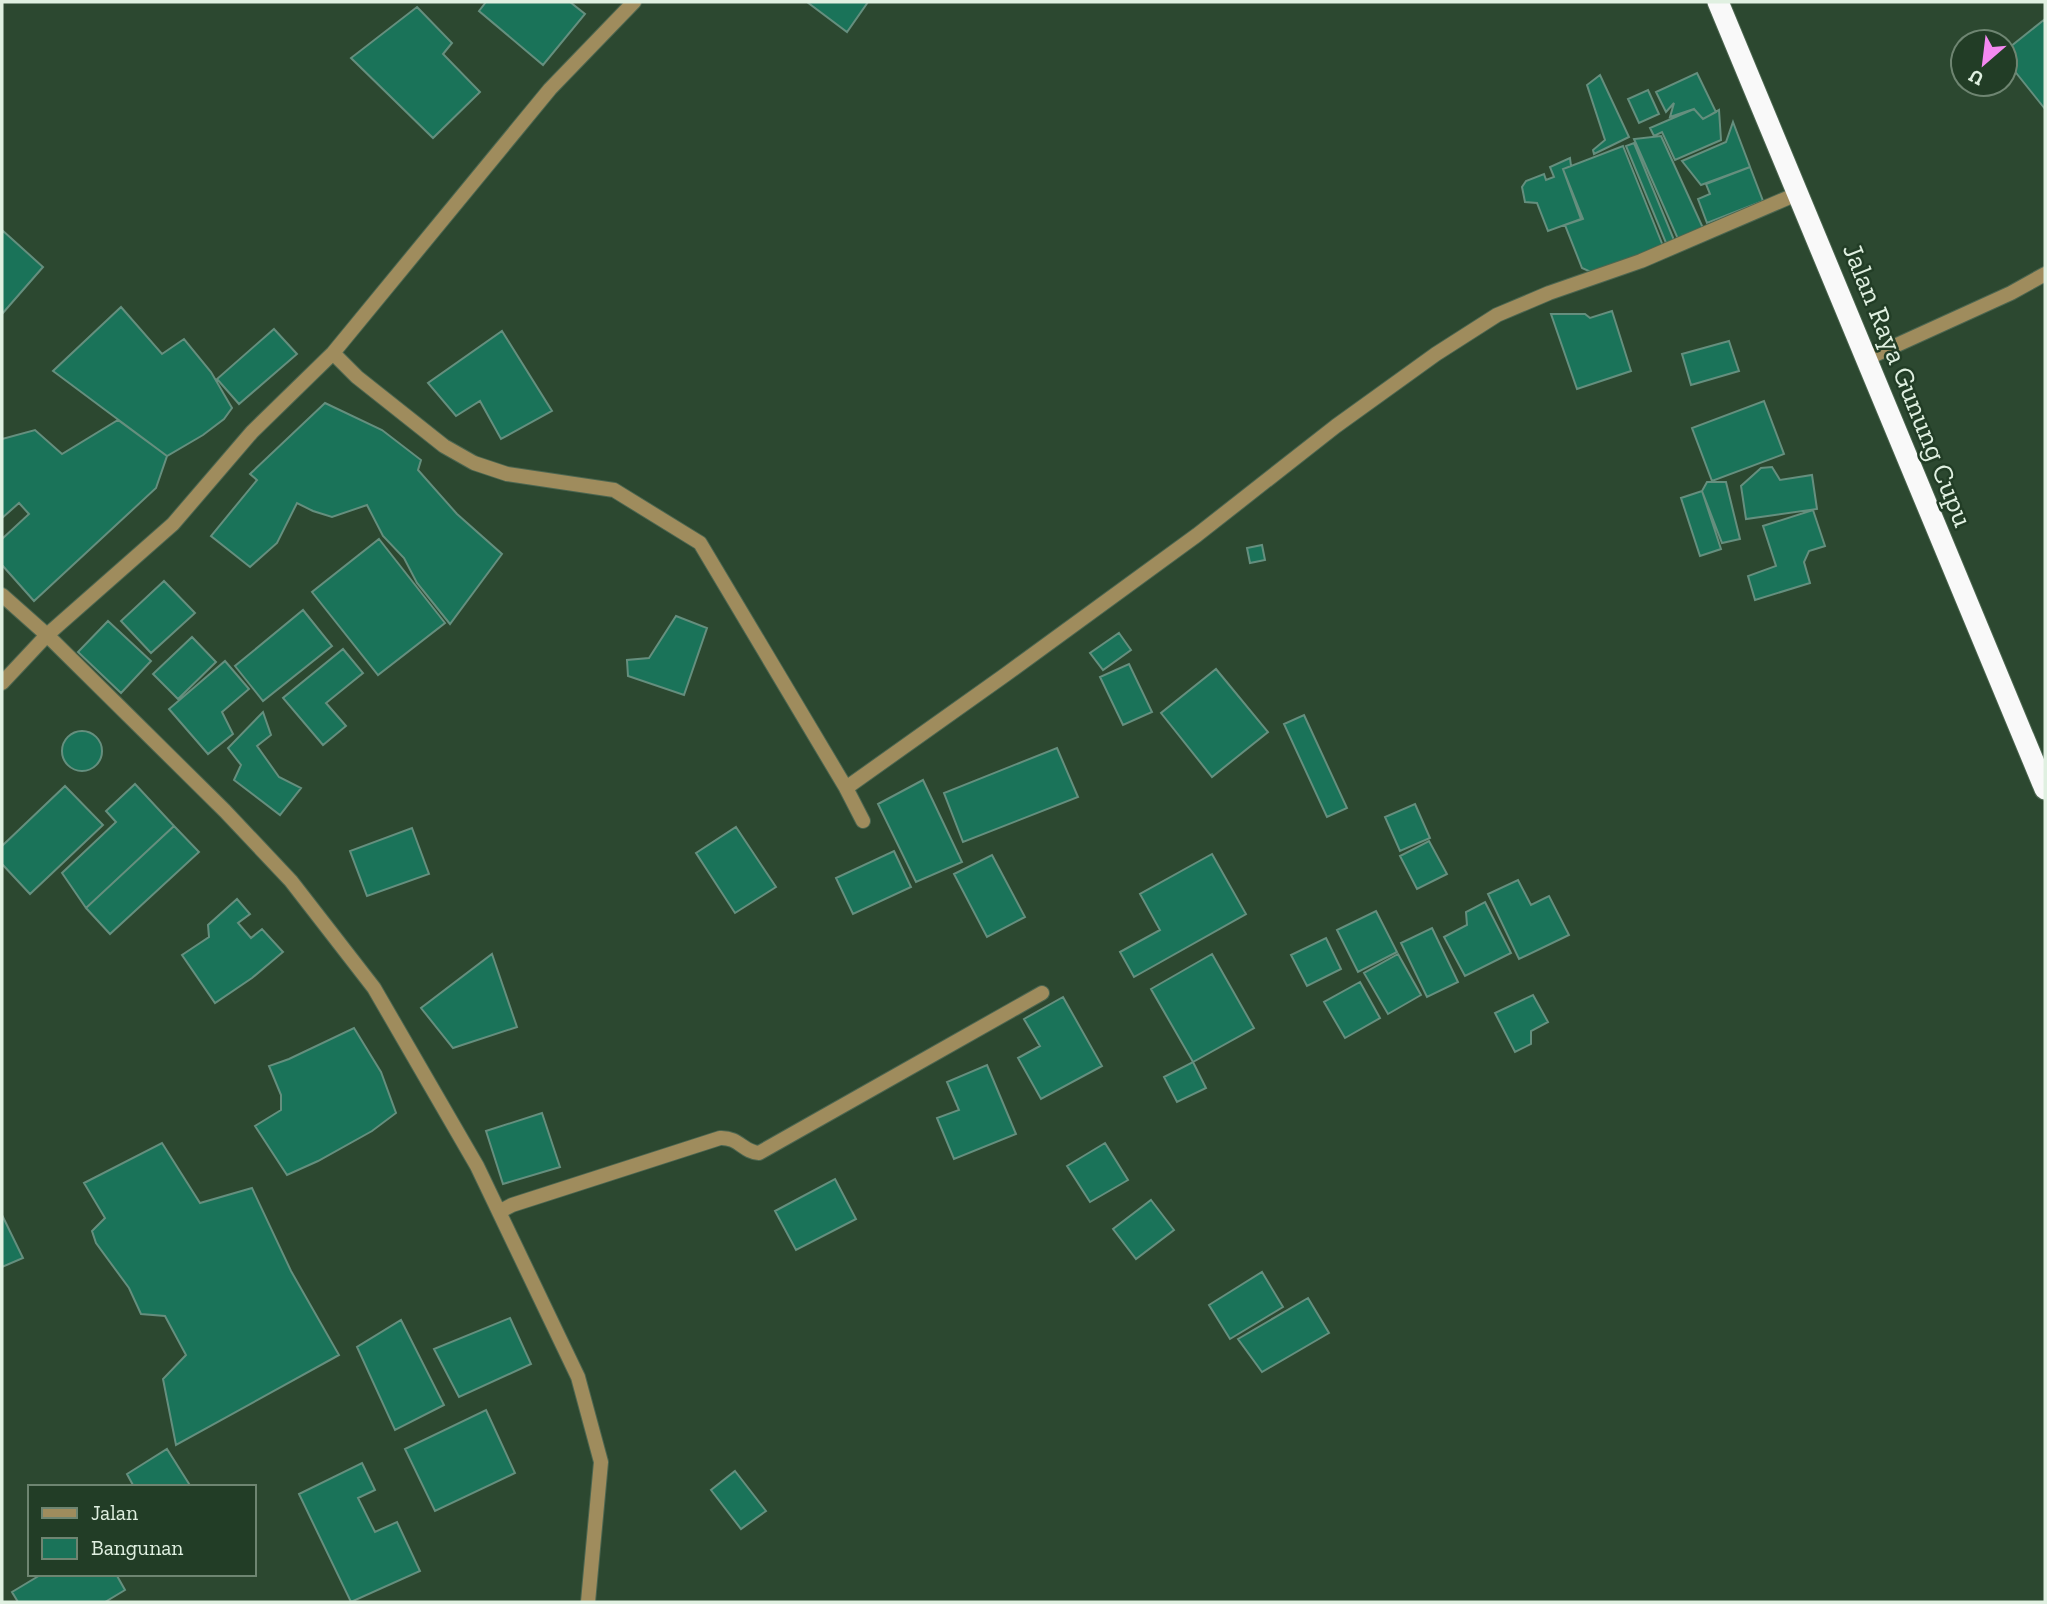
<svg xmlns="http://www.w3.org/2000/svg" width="2047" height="1604" font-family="'Zilla Slab',serif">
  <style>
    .building { fill: #1a7359; stroke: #658f7e; stroke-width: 2 }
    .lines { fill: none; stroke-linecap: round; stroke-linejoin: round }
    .lane-casing { stroke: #4c6650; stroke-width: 16 }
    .street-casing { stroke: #4c6650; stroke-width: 16 }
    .highway-casing { stroke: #4c6650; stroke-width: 23 }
    .lane { stroke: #9f8c5d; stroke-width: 14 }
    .street { stroke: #9f8c5d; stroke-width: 14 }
    .highway { stroke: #f9f9f9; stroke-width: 21 }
    .labels { text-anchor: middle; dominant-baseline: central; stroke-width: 5; stroke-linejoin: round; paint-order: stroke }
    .street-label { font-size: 28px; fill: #e0f0e1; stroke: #223d26 }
  </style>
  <rect width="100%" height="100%" fill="#2c4830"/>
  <path class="building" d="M486 2H570L585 14 543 65 479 11Z
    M807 2H868L847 32Z
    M417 7 452 43 443 54 480 92 433 138 351 58Z
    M2045 19V109L2005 59V51Z
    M1697 73 1716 112 1703 119 1694 109 1670 117 1674 103 1666 112 1656 92Z
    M1600 75 1629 137 1594 154 1593 150 1605 140 1587 85Z
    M1648 90 1659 114 1639 123 1628 99Z
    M1694 109 1703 119 1719 110 1721 140 1675 160 1662 132 1654 136 1650 128Z
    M1733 122 1750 167 1701 185 1682 161 1726 142Z
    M1661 136 1703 228 1678 239 1634 139Z
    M1634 143 1674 240 1666 243 1626 146Z
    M1623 146 1663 246 1593 273 1582 268 1565 225 1583 219 1563 169Z
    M1570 158 1571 166 1563 169 1581 219 1548 231 1537 203 1525 202 1522 187 1526 181 1544 174 1546 180 1554 177 1550 167Z
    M1750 167 1763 201 1707 223 1698 199 1710 194 1706 184Z
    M2 230 43 267 2 314Z
    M121 307 162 354 184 339 211 372 232 408 224 419 203 435 167 456 53 371Z
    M1612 311 1631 371 1577 389 1551 314H1585L1590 318Z
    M274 329 297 354 239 404 217 379Z
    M502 331 552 411 501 439 480 401 456 416 428 383Z
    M1729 341 1739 371 1691 385 1682 354Z
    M1764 401 1784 454 1712 481 1692 428Z
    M325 403 382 430 421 460 418 470 457 514 502 554 450 624 417 583 404 558 383 536 367 505 332 517 313 511 297 503 277 543 250 567 211 536 257 480 250 474Z
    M118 420 167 456 156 488 34 601 2 565V539L29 514 19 503 2 518V439L35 430 62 454Z
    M1772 467 1780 480 1812 475 1817 509 1746 519 1741 486 1761 468Z
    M1707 482H1726L1740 539 1722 543 1702 491Z
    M1702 491 1721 549 1700 556 1681 498Z
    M1813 510 1825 546 1809 551 1804 562 1810 583 1755 600 1748 576 1776 566 1763 526Z
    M379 539 445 623 378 675 312 592Z
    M1262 545 1265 560 1250 563 1247 548Z
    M164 581 195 613 151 653 121 621Z
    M303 610 332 646 263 701 235 666Z
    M676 616 707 628 684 695 628 676 627 660 649 658Z
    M108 621 151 661 121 693 78 652Z
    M1119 633 1131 650 1103 670 1090 653Z
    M192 637 216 662 178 699 153 674Z
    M343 649 363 673 326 703 346 726 323 745 283 698Z
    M225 661 249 689 222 712 233 734 208 754 169 709Z
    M1129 664 1152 712 1123 725 1100 677Z
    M1216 669 1268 732 1212 777 1161 713Z
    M263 712 271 735 257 746 279 777 301 788 280 815 234 780 241 765 228 748Z
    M1304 715 1347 808 1327 817 1284 724Z
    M62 751a20 20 0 1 1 40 0a20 20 0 1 1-40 0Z
    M1057 748 1078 797 963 842 944 793Z
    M923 780 962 862 916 882 878 804Z
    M135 784 174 826 86 908 62 873 116 822 106 811Z
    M65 786 103 825 30 894 2 864V846Z
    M1415 804 1430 838 1400 851 1385 817Z
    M174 826 199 852 110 934 86 908Z
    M736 827 776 887 735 913 696 853Z
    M412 828 429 874 367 896 350 851Z
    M1429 841 1447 874 1417 889 1400 856Z
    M894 851 911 887 853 914 836 878Z
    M1212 854 1246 914 1134 977 1120 952 1160 930 1140 894Z
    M992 855 1025 917 987 937 954 874Z
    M1518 880 1531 905 1549 896 1569 935 1519 959 1488 894Z
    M237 899 250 914 238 923 251 938 262 929 283 952 252 978 215 1003 182 955 209 937 208 925Z
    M1485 902 1511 953 1465 976 1444 937 1467 925 1466 912Z
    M1376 911 1397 952 1358 972 1337 930Z
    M1432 928 1458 982 1427 997 1401 943Z
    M1326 938 1341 969 1307 986 1291 955Z
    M492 954 517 1027 453 1048 421 1008Z
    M1212 954 1254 1028 1193 1062 1151 989Z
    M1398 954 1421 995 1388 1014 1364 973Z
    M1360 982 1380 1018 1345 1038 1324 1002Z
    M1533 995 1548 1022 1531 1031V1044L1515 1052 1495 1013Z
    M1063 997 1102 1066 1041 1099 1018 1058 1040 1046 1024 1019Z
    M354 1028 381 1072 396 1113 372 1131 318 1161 287 1175 255 1126 281 1110V1095L269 1066 289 1059Z
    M1193 1062 1206 1088 1177 1102 1164 1077Z
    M987 1065 1016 1134 954 1159 937 1118 959 1110 947 1082Z
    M542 1113 560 1167 503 1184 486 1131Z
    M162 1143 200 1203 252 1188 291 1271 339 1355 176 1445 163 1379 186 1355 165 1316 141 1314 129 1288 96 1243 92 1231 105 1218 84 1183Z
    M1105 1143 1128 1180 1090 1202 1067 1166Z
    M835 1179 856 1219 796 1250 775 1211Z
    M1151 1200 1174 1230 1136 1259 1113 1229Z
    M2 1215 23 1258 2 1267Z
    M1262 1272 1283 1307 1230 1339 1209 1305Z
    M1308 1298 1329 1333 1262 1372 1238 1339Z
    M510 1318 531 1364 459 1397 434 1349Z
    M401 1320 444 1405 395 1430 357 1347Z
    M486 1410 515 1473 435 1511 405 1449Z
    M167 1449 191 1487H134L127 1474Z
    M362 1463 375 1490 358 1498 375 1532 397 1522 420 1571 351 1602 299 1494Z
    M735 1471 766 1511 741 1529 711 1490Z
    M42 1574H116L125 1590 105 1602H18L12 1592Z"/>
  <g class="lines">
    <defs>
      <path id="lane" d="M1866 359 2011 293 2045 274"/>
      <path id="street" d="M333 353 357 377 444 446 474 463 507 474 614 490 700 543 846 788 863 821
        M2 595 47 635 225 811 291 881 374 988 477 1166 578 1377 601 1462 588 1602
        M2 683 47 635 173 524 252 432 333 353 550 89 634 2
        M846 788 1005 675 1197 535 1336 426 1436 354 1497 315 1549 293 1641 261 1799 193
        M499 1212 512 1205 720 1138C739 1137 743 1152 759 1153L1042 993"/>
      <path id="highway" d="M1718 2 2045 789"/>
    </defs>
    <use href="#lane" class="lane-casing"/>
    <use href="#street" class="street-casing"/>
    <use href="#highway" class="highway-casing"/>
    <use href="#lane" class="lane"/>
    <use href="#street" class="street"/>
    <use href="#highway" class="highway"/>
  </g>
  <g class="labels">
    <g class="street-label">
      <text transform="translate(1908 385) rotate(68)">Jalan Raya Gunung Cupu</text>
    </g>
  </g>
  <rect width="2047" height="1604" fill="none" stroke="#e0f0e1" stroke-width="7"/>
  <rect x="28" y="1485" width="228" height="91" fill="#223d26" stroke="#6e8571" stroke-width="2"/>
  <rect x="42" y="1508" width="35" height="10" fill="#9f8c5d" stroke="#6e8571" stroke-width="2"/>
  <text x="91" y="1520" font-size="21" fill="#e0f0e1">Jalan</text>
  <rect x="42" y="1538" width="35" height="21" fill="#1a7359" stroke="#6e8571" stroke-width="2"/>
  <text x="91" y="1555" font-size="21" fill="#e0f0e1">Bangunan</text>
  <g transform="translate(1984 63) rotate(208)"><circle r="33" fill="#223d26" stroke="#6e8571" stroke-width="2"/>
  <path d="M0-5L12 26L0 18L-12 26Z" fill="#f489f0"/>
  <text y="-10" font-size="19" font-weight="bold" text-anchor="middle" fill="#e0f0e1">U</text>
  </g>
</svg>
